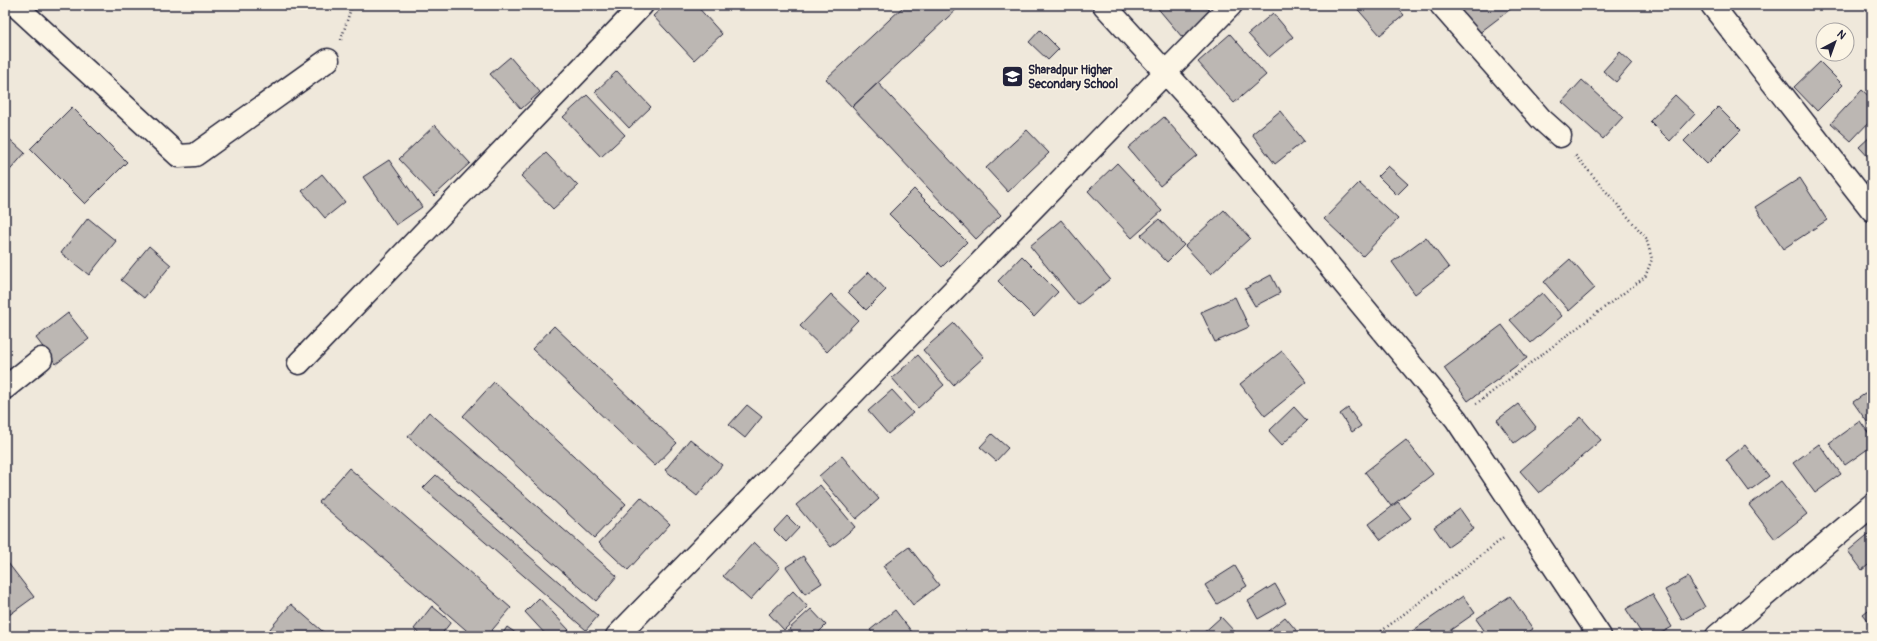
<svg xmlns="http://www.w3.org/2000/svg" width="1877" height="641" font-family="Pangolin,sans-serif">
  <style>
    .building { fill: #bcb7b3; stroke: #22223b }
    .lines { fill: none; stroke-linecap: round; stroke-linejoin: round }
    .minor-casing { stroke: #22223b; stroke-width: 25 }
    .path { stroke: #22223b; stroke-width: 2.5; stroke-dasharray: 1 3; stroke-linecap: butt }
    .minor { stroke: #fcf5e5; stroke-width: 22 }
    .labels { text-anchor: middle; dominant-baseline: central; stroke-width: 3; stroke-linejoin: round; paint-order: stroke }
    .poi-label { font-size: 12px; font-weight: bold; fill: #22223b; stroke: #fcf5e5; text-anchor: start }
  </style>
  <rect width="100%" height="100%" fill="#efe8db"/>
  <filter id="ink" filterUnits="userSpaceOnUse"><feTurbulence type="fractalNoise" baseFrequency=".025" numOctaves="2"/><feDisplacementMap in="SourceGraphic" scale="8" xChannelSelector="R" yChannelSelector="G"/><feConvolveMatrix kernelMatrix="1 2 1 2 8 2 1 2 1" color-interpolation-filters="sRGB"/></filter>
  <g filter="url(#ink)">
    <path class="building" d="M665 5H696L722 34 694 60 653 16Z
      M905 5H961L852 107 826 79Z
      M1155 5H1205L1212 12 1182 37Z
      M1354 5H1395L1404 15 1380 35Z
      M1452 5H1510L1512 8 1474 37Z
      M1273 13 1293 37 1269 57 1248 34Z
      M1040 30 1059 49 1048 60 1029 42Z
      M1230 34 1266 75 1234 103 1198 62Z
      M1620 52 1632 63 1616 82 1603 71Z
      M510 57 540 92 521 109 490 74Z
      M1820 62 1843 85 1817 111 1794 87Z
      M617 71 651 107 629 128 595 92Z
      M1582 80 1623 117 1603 139 1562 102Z
      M878 83 1001 215 976 239 852 107Z
      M1862 90 1872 99V119L1851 141 1831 123Z
      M587 95 625 135 601 157 563 117Z
      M1675 95 1695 114 1670 141 1650 121Z
      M72 107 127 162 85 204 30 149Z
      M1718 107 1741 130 1707 164 1684 141Z
      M1280 111 1304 141 1275 164 1252 134Z
      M1164 117 1197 155 1160 186 1128 148Z
      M435 125 470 163 434 196 399 159Z
      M1027 130 1049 153 1008 192 986 168Z
      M5 135 25 153 5 176Z
      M1872 135V161L1859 147Z
      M546 153 578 186 553 209 521 176Z
      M389 160 422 207 396 225 363 177Z
      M1117 163 1162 211 1132 238 1088 191Z
      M1388 166 1408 184 1397 195 1378 176Z
      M322 174 345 202 325 218 302 191Z
      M1800 178 1827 220 1783 249 1755 207Z
      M1359 183 1398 219 1363 256 1324 219Z
      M914 189 967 242 942 267 889 214Z
      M1224 210 1250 238 1211 274 1185 246Z
      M88 218 116 241 89 275 61 253Z
      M1159 219 1184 245 1167 262 1141 235Z
      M1061 220 1110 279 1078 305 1030 246Z
      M1426 237 1449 268 1415 294 1392 262Z
      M149 246 171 265 144 298 121 280Z
      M1022 256 1058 292 1034 317 998 281Z
      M1570 259 1595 288 1569 311 1544 282Z
      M869 272 886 290 866 310 848 292Z
      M1271 275 1280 293 1255 306 1245 289Z
      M1542 293 1562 316 1531 343 1510 320Z
      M831 294 858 320 827 352 800 326Z
      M1235 297 1249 327 1215 342 1201 312Z
      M68 313 89 339 56 364 36 338Z
      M954 323 984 357 953 385 923 350Z
      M1502 325 1527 358 1468 401 1444 368Z
      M554 326 677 443 655 466 532 349Z
      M1282 351 1307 382 1265 416 1240 384Z
      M918 355 944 385 918 408 892 378Z
      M494 382 626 504 594 538 463 416Z
      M1872 389V429L1853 402Z
      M892 390 913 413 888 434 868 411Z
      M1518 404 1536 427 1514 443 1497 420Z
      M747 405 762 417 745 438 729 425Z
      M1294 407 1307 421 1282 445 1269 431Z
      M1348 408 1361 426 1352 432 1340 414Z
      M429 412 617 576 596 601 408 437Z
      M1581 417 1601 440 1539 493 1520 471Z
      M1860 421 1872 438V446L1845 465 1829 443Z
      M992 434 1008 448 996 461 980 447Z
      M690 439 722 465 697 496 665 470Z
      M1406 440 1433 474 1391 506 1365 472Z
      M1819 444 1841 474 1815 493 1793 463Z
      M1745 445 1769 476 1749 491 1726 460Z
      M842 456 879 499 856 519 819 476Z
      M349 468 511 608 487 636H473L319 502Z
      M436 475 598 616 586 630 423 488Z
      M1781 481 1807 514 1775 539 1749 505Z
      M820 485 855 527 831 547 796 505Z
      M641 497 670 524 628 570 599 543Z
      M1398 502 1411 518 1381 540 1369 524Z
      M1460 509 1474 529 1448 547 1434 527Z
      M787 516 799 528 786 542 774 530Z
      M1872 531V562L1862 570 1848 551Z
      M754 542 780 567 750 600 723 576Z
      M909 547 939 585 913 605 883 566Z
      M803 556 822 583 805 594 786 567Z
      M8 563 34 597 5 618V565Z
      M1235 566 1247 586 1217 604 1205 585Z
      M1688 577 1705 607 1682 620 1665 590Z
      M1275 584 1286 603 1258 619 1248 601Z
      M793 591 808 607 784 630 769 614Z
      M1652 594 1672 627 1656 636H1643L1626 609Z
      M1463 596 1475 613 1442 636H1405Z
      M1510 596 1533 629 1522 636H1488L1476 619Z
      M539 598 569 630 562 636H547L525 612Z
      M291 604 328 636H264Z
      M432 606 451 622 440 636H422L414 629Z
      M1872 607V625L1863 614Z
      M811 609 826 625 815 636H795L789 629Z
      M895 610 915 636H875L870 630Z
      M1221 617 1235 632 1231 636H1200Z
      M1285 617 1301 636H1262Z
      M507 627 520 636H501Z"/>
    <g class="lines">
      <defs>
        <path id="minor" d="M15 5 179 156 195 155 328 60
          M1104 5 1208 119 1456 419 1600 636
          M1441 5 1541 119 1560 136
          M1712 5 1872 210
          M299 363 642 5
          M5 388 41 359
          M617 636 1231 5
          M1717 636 1872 505"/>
      </defs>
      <use href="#minor" class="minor-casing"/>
      <path class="path" d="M341 40 352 5
        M1476 404 1645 277 1652 259 1646 238 1575 155
        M1375 636 1505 537"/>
      <use href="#minor" class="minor"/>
    </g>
  </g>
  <defs>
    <symbol id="school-square" viewBox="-11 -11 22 22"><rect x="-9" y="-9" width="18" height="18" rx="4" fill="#22223b" stroke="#fcf5e5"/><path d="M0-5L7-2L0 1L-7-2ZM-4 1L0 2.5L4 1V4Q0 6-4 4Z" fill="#fff"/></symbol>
  </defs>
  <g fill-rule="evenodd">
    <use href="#school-square" x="1000" y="64" width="25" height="25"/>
  </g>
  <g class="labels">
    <g class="poi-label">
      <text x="1028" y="70">Sharadpur Higher<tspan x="1028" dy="14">Secondary School</tspan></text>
    </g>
  </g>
  <rect width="1877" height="641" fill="none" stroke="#fcf5e5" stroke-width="20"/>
  <rect x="10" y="10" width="1857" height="621" fill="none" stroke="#22223b" stroke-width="1.5" filter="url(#ink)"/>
  <g transform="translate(1835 42) rotate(41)"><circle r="19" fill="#fcf5e5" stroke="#a5a1a1"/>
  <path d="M0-3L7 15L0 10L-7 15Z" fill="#22223b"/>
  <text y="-6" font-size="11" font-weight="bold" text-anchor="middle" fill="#22223b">N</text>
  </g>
</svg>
